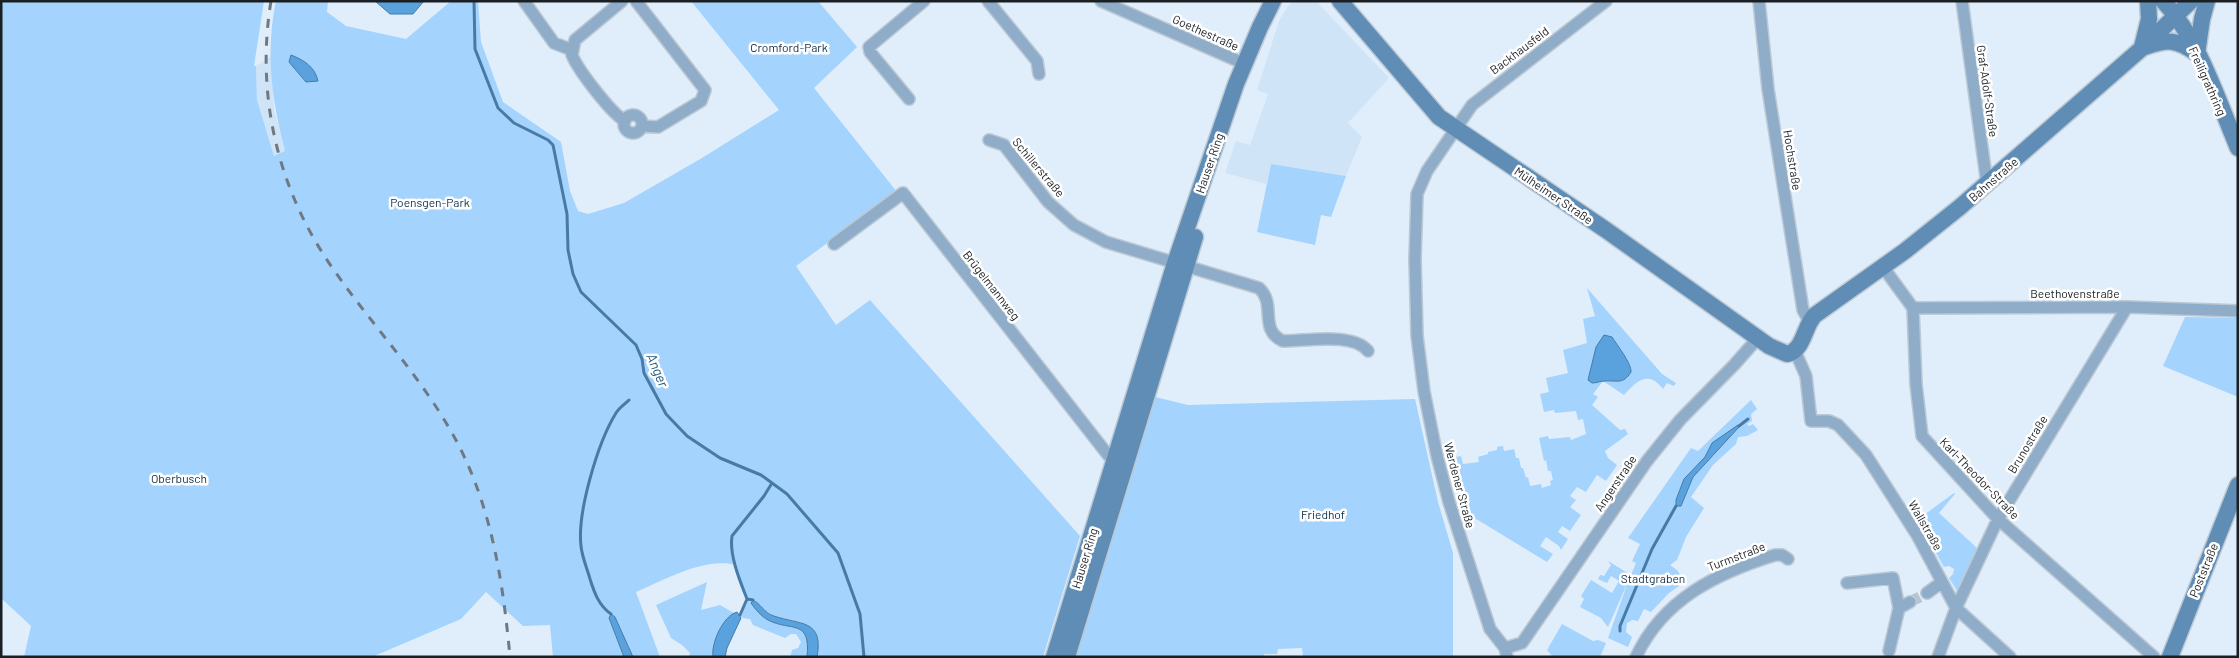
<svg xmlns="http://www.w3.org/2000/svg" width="2239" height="658" font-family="Barlow,sans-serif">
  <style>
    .built { fill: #d0e4f7 }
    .green { fill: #a4d3fd }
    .water { fill: #5aa2dd; stroke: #477ba6 }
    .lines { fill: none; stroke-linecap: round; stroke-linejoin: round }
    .stream { stroke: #477ba6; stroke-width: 3 }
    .street-tunnel { stroke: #b8c5d0; stroke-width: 11; stroke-dasharray: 11 5.5; stroke-linecap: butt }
    .street-casing { stroke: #bcc9d4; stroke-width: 14 }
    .secondary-casing { stroke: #bcc9d4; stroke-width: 19 }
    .street { stroke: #8fadc8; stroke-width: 11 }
    .secondary { stroke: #608db5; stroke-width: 16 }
    .rail { stroke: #707982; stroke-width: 3; stroke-dasharray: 9 9; stroke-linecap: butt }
    .labels { text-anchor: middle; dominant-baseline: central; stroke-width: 5; stroke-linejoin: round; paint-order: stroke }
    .street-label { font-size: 12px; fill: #1a1f24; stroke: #fff }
    .park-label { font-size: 12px; fill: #0d2c45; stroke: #fff }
    .water-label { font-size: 14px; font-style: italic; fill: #24577f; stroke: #fff }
  </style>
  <rect width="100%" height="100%" fill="#e0eefb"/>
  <path class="built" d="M1294 1H1316L1389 78 1348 123 1362 137 1346 176 1271 164 1266 184 1225 173 1236 141 1250 145 1268 94 1257 90 1279 21 1288 6Z
    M271 56 274 109 285 152 274 156 257 100 256 66Z"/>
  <path class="green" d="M1 1H264L254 66H256L257 100 274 156 285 151C272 101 265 53 276 1H328L327 12 346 26 406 39 451 1H478L481 42 503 102 561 142 570 191 578 211 588 214 624 203 702 158 779 110 691 1H818L857 47 814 88 897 192 796 266 836 325 870 300 1080 536 1043 657H817L818 653 801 622C781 618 768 617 755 600L748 599 766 619 799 627 805 632 808 642 807 657H790L792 650 798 648 801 642 796 634H791L785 638 753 625 750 619 743 618 740 615 747 599 736 565C704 557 665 580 636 592L660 657H633L615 617 609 618 624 657H553L550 625 523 626 486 592 461 619 372 657H24L31 626 1 598Z
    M1271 164 1346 176 1331 217 1321 215 1315 245 1257 232Z
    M1587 288 1662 374 1676 383 1674 386 1667 383 1663 389C1648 370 1637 381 1624 395L1603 381 1593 394 1598 397 1592 405 1620 430 1625 429 1628 434 1605 451 1608 458 1617 465 1606 481 1597 475 1586 492 1577 487 1570 496 1576 500 1570 507 1581 515 1570 531 1562 526 1558 532 1568 539 1561 550 1559 546 1546 537 1540 546 1553 554 1547 562 1468 514 1449 458 1461 456 1463 464 1479 462 1478 457 1488 454V452L1497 450V447L1503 446 1504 451 1514 449 1516 458H1519L1521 468H1523L1526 478 1528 477 1530 486 1541 484 1542 488 1551 485 1550 481 1553 480 1551 471H1548L1546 460 1544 461 1539 438 1548 436 1549 439 1570 437 1571 440 1586 434 1583 419 1578 420 1576 411 1555 413 1554 410 1544 412 1540 394 1549 392 1546 378 1568 373 1563 350 1587 343 1583 319 1595 316Z
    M2185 317 2238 318V397L2163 366Z
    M1151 396 1188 405 1415 399 1438 502 1453 553V657H1303L1302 648 1278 649 1277 654H1264L1263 657H1075Z
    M1751 400 1757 409 1751 414 1752 421 1747 424 1749 426 1753 424 1758 430 1747 436 1738 437 1736 444 1713 465 1691 497 1704 508 1686 537 1677 560 1670 565 1677 570 1685 582 1669 593 1651 612 1644 609 1638 621 1632 620 1627 623 1626 632 1632 637 1628 647 1608 638 1628 582 1608 627 1601 618 1580 607 1584 599 1581 596 1591 580 1612 593 1619 581 1611 576 1607 583 1598 579 1600 575 1604 576 1611 565 1608 561 1631 575 1636 563 1632 561 1640 544 1628 538 1691 448 1698 451Z
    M1612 485 1621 491 1610 508 1601 502Z
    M1954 493 1955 494 1939 513 1977 548 1958 592 1949 578 1953 574 1954 569 1949 566 1944 567 1917 520Z
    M707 582 701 610 720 605 734 613 727 620 713 652V657H689L690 653 682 645 671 638 656 605Z
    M1562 624 1593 641 1598 640 1606 643 1600 657H1553L1547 650Z"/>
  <path class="water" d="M375 1H424L413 14H390Z
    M291 55C304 60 315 67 318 81L306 82 289 62Z
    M1604 335 1612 337C1617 345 1632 364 1631 372 1623 385 1617 380 1605 381 1600 381 1597 383 1592 383L1588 380 1596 347Z
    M1738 425 1739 427 1693 477 1681 506H1676V500L1684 479 1705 457 1712 443Z
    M753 600C760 603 764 613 774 616 800 625 824 619 817 657H807C811 618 791 632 768 620 762 617 755 609 751 603Z
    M737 612 741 618 727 648 725 657H713C711 643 723 616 737 612Z
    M611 614 615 617 633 657H624L609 618Z"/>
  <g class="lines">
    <path class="stream" d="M474 1 475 49 498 108 514 123 548 140 553 145 567 214 568 250 573 274 581 292 636 345 642 359 644 373 666 414 687 436 720 458 761 475 787 494 838 553 860 614 864 657
      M1739 426 1748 419
      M747 599 753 600
      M611 614C599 606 594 592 590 579 587 568 582 557 581 546 577 512 598 442 616 413 619 408 625 404 629 400
      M740 615 747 599C740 581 729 555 732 536L764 496 772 483
      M1620 631V626L1652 549 1676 506"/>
    <path class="street-tunnel" d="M1910 602 1927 593"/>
    <defs>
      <path id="street" d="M524 1 554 43 572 50
        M622 1 575 40 572 55C578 70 611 113 625 121
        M636 1 705 90 701 101 658 127 642 126
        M988 1 1037 61 1039 74
        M1101 1 1245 64
        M1759 1 1768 89 1803 310 1809 321
        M1962 1 1987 184
        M909 99 870 52 869 47 924 1
        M624 124a9 9 0 1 1 18 0a9 9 0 1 1-18 0Z
        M989 140 1004 145 1048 202 1074 225 1106 242 1259 288C1277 304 1258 330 1283 341 1306 341 1353 332 1368 351
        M834 244 903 193 1108 455 1120 462
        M1883 267 1913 308 1916 384 1922 436 1998 519 2154 657
        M1913 308 2127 307 2238 311
        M1795 351 1806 376 1811 421H1829L1838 425 1866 455 1917 535 1956 608 2010 657
        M1847 583 1893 578 1899 608
        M1927 593 1942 582
        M1505 648 1522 643 1647 461 1680 420 1734 365 1758 338
        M1889 651 1899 608 1910 602
        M1507 657 1505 648 1490 629 1449 502 1437 456 1424 391 1417 336 1415 259 1417 194 1427 171 1472 105 1606 1
        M1636 657C1663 599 1717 573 1775 555H1782L1788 559
        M1938 657 1956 608 1998 519 2127 307"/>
      <path id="secondary" d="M1340 1 1439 117 1606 230 1769 346 1787 354C1804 351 1804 325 1815 315L1905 251 1960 207 2141 49 2191 1
        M2163 1C2198 37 2218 101 2238 148
        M2142 47 2149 19 2148 1
        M2145 47C2168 39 2176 39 2196 53
        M2197 54 2202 19 2207 1
        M1054 657 1175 263 1236 84 1260 27 1273 1
        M1067 657 1195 237
        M2170 657 2238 485"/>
    </defs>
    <use href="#street" class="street-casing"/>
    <use href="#secondary" class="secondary-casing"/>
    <use href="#street" class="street"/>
    <use href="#secondary" class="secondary"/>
    <path class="rail" d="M271 1C255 98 279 194 336 273 376 330 424 380 457 442 492 509 503 582 510 657"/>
  </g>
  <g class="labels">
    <g class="street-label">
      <text transform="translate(1206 32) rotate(24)">Goethestraße</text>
      <text transform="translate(1519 50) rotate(-37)">Backhausfeld</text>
      <text transform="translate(2208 81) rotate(66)">Freiligrathring</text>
      <text transform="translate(1988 91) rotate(82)">Graf-Adolf-Straße</text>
      <text transform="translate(1793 160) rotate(81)">Hochstraße</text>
      <text transform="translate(1209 163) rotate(-71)">Hauser Ring</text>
      <text transform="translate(1039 167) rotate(50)">Schillerstraße</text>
      <text transform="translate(1993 179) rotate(-41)">Bahnstraße</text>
      <text transform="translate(1554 195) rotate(34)">Mülheimer Straße</text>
      <text transform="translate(992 285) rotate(52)">Brügelmannweg</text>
      <text x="2075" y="293">Beethovenstraße</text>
      <text transform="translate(2027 444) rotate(-59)">Brunostraße</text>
      <text transform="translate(1980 478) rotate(46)">Karl-Theodor-Straße</text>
      <text transform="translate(1615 483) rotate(-56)">Angerstraße</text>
      <text transform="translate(1460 485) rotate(75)">Werdener Straße</text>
      <text transform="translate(1926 525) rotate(60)">Wallstraße</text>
      <text transform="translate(1736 556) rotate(-21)">Turmstraße</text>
      <text transform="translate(1084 558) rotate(-73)">Hauser Ring</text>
      <text transform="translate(2203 570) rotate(-68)">Poststraße</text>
    </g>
    <g class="park-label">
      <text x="789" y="47">Cromford-Park</text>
      <text x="430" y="202">Poensgen-Park</text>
      <text x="179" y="478">Oberbusch</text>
      <text x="1323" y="514">Friedhof</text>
      <text x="1653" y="578">Stadtgraben</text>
    </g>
    <g class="water-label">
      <text transform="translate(658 370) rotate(67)">Anger</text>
    </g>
  </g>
  <rect width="2239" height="658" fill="none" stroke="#1a1f24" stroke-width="5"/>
</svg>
